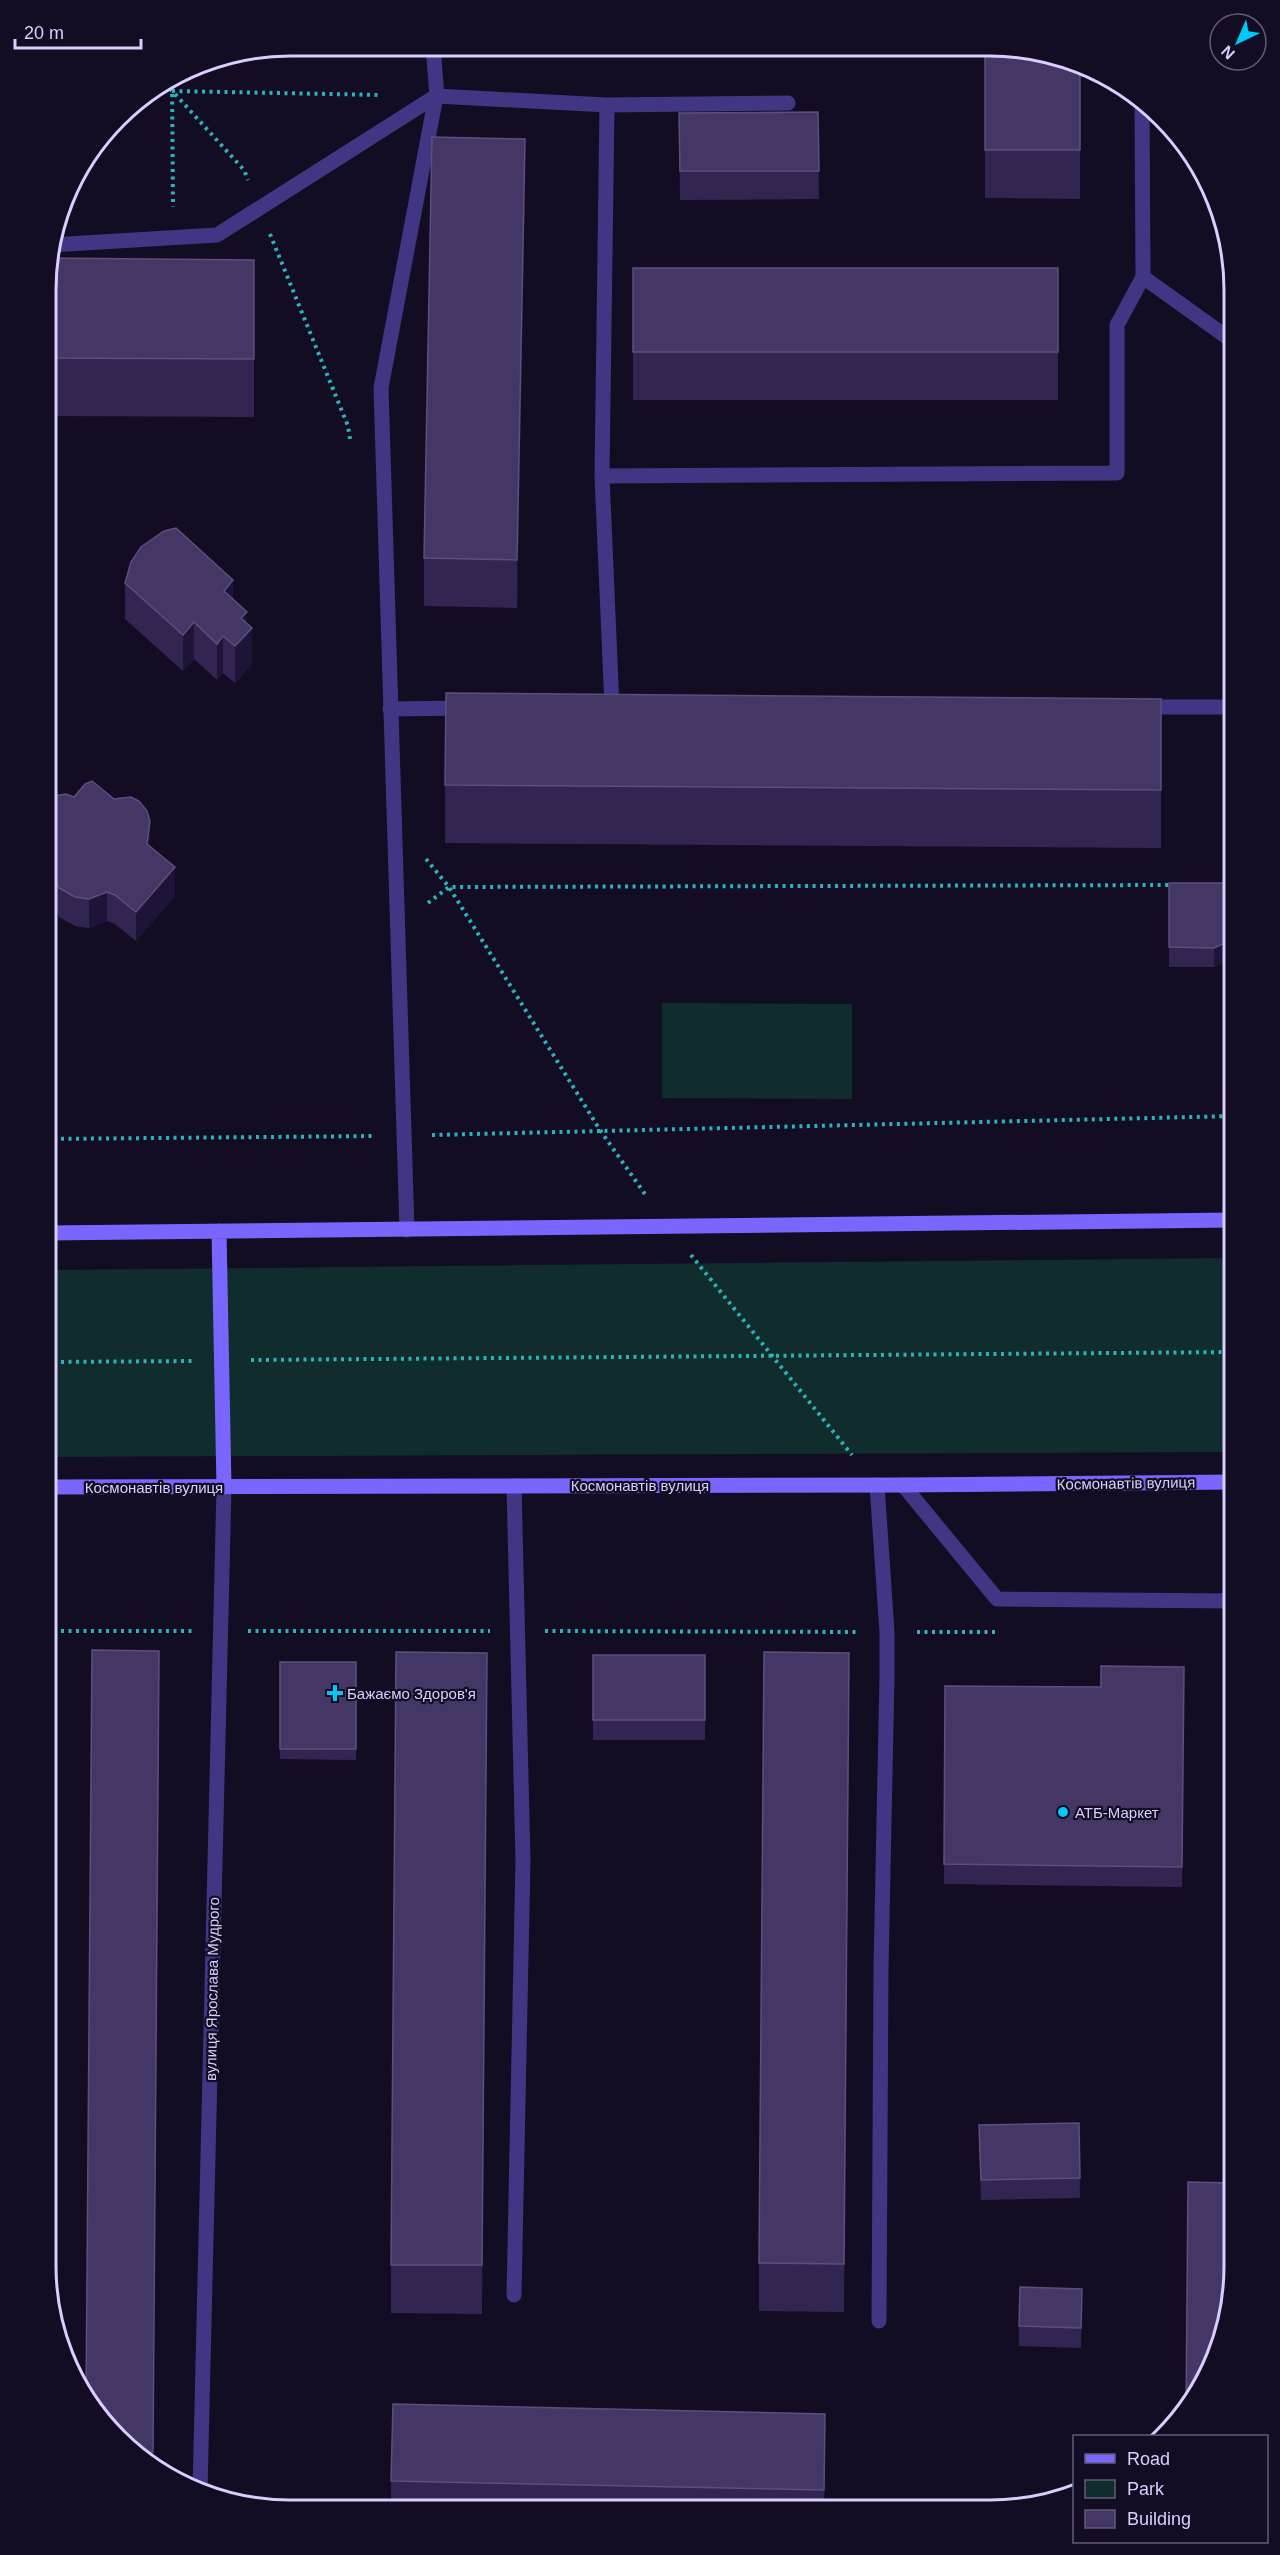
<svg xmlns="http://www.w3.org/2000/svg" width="1280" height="2555" font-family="Helvetica,sans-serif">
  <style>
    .green { fill: #102c2d }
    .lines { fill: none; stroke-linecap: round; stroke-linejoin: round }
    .path { stroke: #2ab3b8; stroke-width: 4; stroke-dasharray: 3 4.5; stroke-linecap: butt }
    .lane { stroke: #403684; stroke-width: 15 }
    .street { stroke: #403684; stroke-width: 15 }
    .secondary { stroke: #7866ff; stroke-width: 15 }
    .wall { fill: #332552 }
    .shaded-wall { fill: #1e1437 }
    .building { fill: #443765; stroke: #5c4f7d; stroke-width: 1.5 }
    .poi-dot { fill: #00c9fa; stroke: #130d23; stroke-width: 2 }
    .labels { text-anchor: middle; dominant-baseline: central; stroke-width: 4.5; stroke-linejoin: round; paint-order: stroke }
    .street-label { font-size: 15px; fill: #d9cfff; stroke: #130d23 }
    .poi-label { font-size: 15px; fill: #d9cfff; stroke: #130d23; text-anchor: start }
    .rim { fill: none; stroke: #d9cfff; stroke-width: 3 }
  </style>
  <rect width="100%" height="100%" fill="#130d23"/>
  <path class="green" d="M662 1003 852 1004V1099L662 1098Z
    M1235 1258V1452L46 1457V1270Z"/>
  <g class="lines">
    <path class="path" d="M172 79 173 207
      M165 83 244 170 248 180
      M172 91 381 95
      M270 234 348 426 350 439
      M426 859 449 887 600 1130 647 1197
      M1224 885H1235
      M428 903 449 887 1171 885
      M432 1135 1235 1116
      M46 1139 376 1136
      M691 1255 852 1455
      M251 1360 1235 1352
      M46 1362 192 1361
      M46 1631H193
      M248 1631H490
      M545 1631 859 1632
      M917 1632H997"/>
    <path class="lane" d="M433 46 437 97
      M1142 99 1143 277 1235 343
      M607 105 602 476 612 707
      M51 245 217 235 436 96
      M602 476 1117 473V325L1143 277
      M1142 707H1235
      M390 709 464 708
      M407 1230 381 388 436 96 607 105 788 103
      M877 1485 887 1632V1676L881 1968 879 2321
      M903 1485 997 1599 1235 1601
      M514 2295 523 1860 514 1486"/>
    <path class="street" d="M200 2490 224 1487"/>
    <path class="secondary" d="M219 1231 224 1487
      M46 1233 1235 1220
      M46 1487 903 1485 1235 1482"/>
  </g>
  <path class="wall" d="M985 49 1080 64V199L985 198Z
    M818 112 819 199 680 200 679 113Z
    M525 187 517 608 424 606V558Z
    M47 258 254 260V417L47 416Z
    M633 268H1058V400H633Z
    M125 583 233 600 247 624 252 664 235 683 223 673 217 680 194 659 183 671 125 619Z
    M1161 699V848L445 843V785Z
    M74 797 114 799 150 846 175 896 136 941 115 924 107 921 89 928 75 926 59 917 53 905V892L46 887V800Z
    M1169 883 1229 952 1223 963 1214 967H1169Z
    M487 1653 482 2314 391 2313V2265Z
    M593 1655H705V1740H593Z
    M280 1662H356V1760L280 1759Z
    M1184 1667 1182 1887 944 1884 945 1686 1101 1687Z
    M159 1699 153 2466 128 2450Z
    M849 1701 844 2312 759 2311V2263Z
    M1079 2123 1080 2198 981 2200 979 2125Z
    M1082 2309 1081 2348 1019 2346V2326Z
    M825 2450 824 2510 391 2508V2481Z"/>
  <path class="shaded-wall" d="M525 139V187L517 608V560Z
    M233 580V617L224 591Z
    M247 612V633L252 628V664L235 683V646L241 618Z
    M194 622V659L183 671V635Z
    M223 636V673L217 680V644Z
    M150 821V850L147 844Z
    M175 867V896L136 941V912Z
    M107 892V921L89 928V899Z
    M1229 932V952L1223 963 1214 967V948Z
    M825 2414V2450L824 2510V2490Z"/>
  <path class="building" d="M985 49 1038 50 1080 64V150H985Z
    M818 112 819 171H680L679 113Z
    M432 137 525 139 517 560 424 558Z
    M47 258 254 260V359L47 358Z
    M633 268H1058V352H633Z
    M176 528 233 580 224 591 247 612 241 618 252 628 235 646 223 636 217 644 194 622 183 635 125 583 131 562 141 547 164 531Z
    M446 693 1161 699V790L445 785Z
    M92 781 114 799 131 797 139 801 147 811 150 821 147 844 175 867 136 912 115 895 107 892 89 899 75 897 59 888 53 876 56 866 46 858V800L53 796 66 794 74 797 85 784Z
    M1169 883H1229V932L1223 944 1214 948 1169 947Z
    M92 1650 159 1651 153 2452H132L128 2450 86 2401Z
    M396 1652 487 1653 482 2265H391Z
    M764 1652 849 1653 844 2264 759 2263Z
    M593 1655H705V1720H593Z
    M280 1662H356V1749H280Z
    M1101 1666 1184 1667 1182 1867 944 1864 945 1686 1101 1687Z
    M1079 2123 1080 2178 981 2180 979 2125Z
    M1188 2182 1234 2183V2282L1217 2359 1186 2412Z
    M1020 2287 1082 2289 1081 2328 1019 2326Z
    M393 2404 825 2414 824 2490 391 2481Z
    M1074 2491V2494L1069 2497 1051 2500V2492Z"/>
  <g class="poi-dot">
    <path d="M332 1684h6v6h6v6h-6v6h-6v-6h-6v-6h6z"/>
    <circle cx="1063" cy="1812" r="6"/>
  </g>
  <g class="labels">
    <g class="street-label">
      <text transform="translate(1126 1483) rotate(-1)">Космонавтів вулиця</text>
      <text x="640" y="1485">Космонавтів вулиця</text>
      <text x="154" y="1487">Космонавтів вулиця</text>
      <text transform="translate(212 1989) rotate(-89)">вулиця Ярослава Мудрого</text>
    </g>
    <g class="poi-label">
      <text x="347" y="1693">Бажаємо Здоров'я</text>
      <text x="1075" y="1812">АТБ-Маркет</text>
    </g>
  </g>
  <path d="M0 0H1280V2555H0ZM290 56H990A234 234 0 0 1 1224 290V2266A234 234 0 0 1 990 2500H290A234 234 0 0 1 56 2266V290A234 234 0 0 1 290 56Z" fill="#130d23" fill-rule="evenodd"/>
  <path class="rim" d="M290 56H990A234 234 0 0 1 1224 290V2266A234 234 0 0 1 990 2500H290A234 234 0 0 1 56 2266V290A234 234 0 0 1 290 56Z"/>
  <rect x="1073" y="2435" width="195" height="108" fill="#130d23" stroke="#625b7b" stroke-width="1.5"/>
  <rect x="1085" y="2454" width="30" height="9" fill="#7866ff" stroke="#625b7b" stroke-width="1.5"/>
  <text x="1127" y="2465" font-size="18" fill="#d9cfff">Road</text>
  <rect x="1085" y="2480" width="30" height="18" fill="#102c2d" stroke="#625b7b" stroke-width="1.5"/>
  <text x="1127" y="2495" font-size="18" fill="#d9cfff">Park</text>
  <rect x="1085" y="2510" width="30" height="18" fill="#443765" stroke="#625b7b" stroke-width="1.5"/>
  <text x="1127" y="2525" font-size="18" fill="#d9cfff">Building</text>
  <g transform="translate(1238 42) rotate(224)"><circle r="28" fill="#130d23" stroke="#625b7b" stroke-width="1.5"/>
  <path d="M0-4.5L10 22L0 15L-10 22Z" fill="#00c9fa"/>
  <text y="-9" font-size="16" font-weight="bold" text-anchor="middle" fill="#d9cfff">N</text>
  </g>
  <path d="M15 39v9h126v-9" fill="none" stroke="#d9cfff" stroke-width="3"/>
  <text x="24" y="39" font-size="18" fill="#d9cfff" stroke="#130d23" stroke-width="4.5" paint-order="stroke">20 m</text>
</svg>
